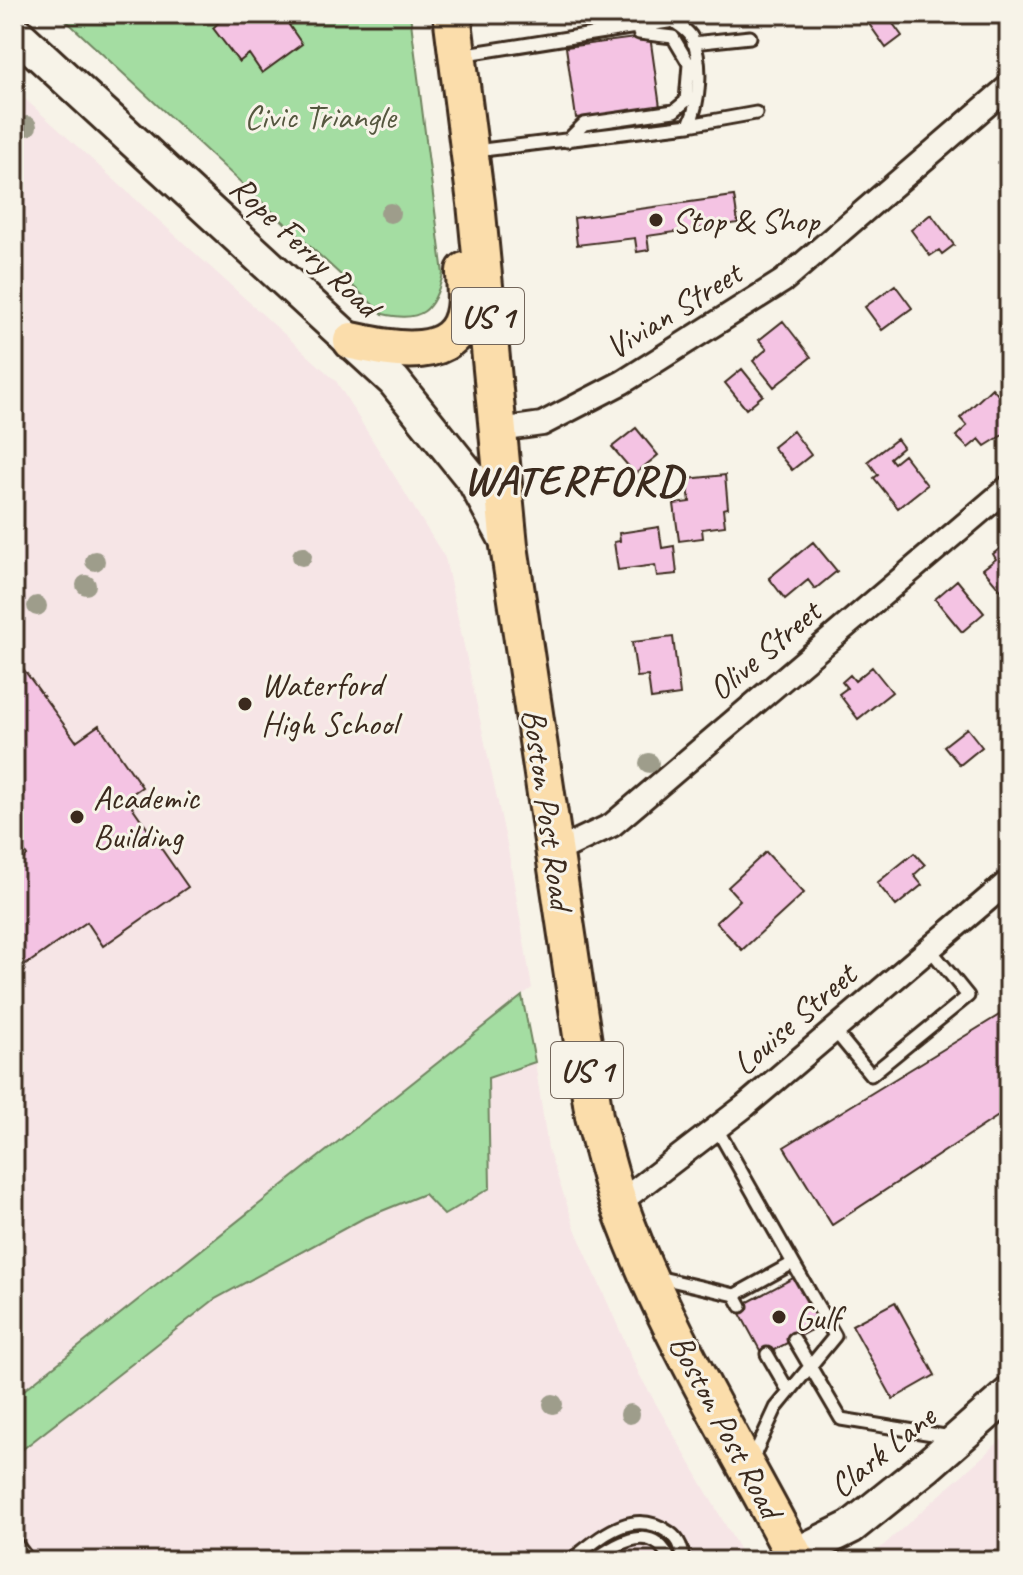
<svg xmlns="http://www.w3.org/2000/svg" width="1023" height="1575" font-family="Caveat,sans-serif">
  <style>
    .built { fill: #f6e5e6 }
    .green { fill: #a4dda2; stroke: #708460; stroke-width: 2 }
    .building { fill: #f4c3e3; stroke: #3b2a1e; stroke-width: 2 }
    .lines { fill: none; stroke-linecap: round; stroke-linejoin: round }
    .service-casing { stroke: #3b2a1e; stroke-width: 17 }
    .minor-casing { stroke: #3b2a1e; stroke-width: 28 }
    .secondary-casing { stroke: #3b2a1e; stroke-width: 38 }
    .primary-casing { stroke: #3b2a1e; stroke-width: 42 }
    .service { stroke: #f7f3e8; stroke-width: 11 }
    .minor { stroke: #f7f3e8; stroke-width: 22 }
    .secondary { stroke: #f7f3e8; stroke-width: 32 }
    .primary { stroke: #fbddab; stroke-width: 36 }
    .tree { fill: #9e9d8b }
    .poi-dot { fill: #3b2a1e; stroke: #f7f3e8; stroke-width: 3 }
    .labels { text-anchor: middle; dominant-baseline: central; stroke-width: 6; stroke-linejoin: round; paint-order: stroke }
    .shield { fill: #f7f3e8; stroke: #73665b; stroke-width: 2 }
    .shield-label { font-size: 32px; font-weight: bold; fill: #3b2a1e }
    .park-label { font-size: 34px; fill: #55573f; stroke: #f7f3e8 }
    .poi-label { font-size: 34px; fill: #3b2a1e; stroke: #f7f3e8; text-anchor: start }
    .street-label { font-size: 34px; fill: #3b2a1e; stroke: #f7f3e8 }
    .district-label { font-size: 42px; font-weight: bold; letter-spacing: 2px; fill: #3b2a1e; stroke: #f7f3e8 }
  </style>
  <rect width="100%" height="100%" fill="#f7f3e8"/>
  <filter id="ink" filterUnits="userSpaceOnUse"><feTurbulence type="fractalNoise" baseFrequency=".0125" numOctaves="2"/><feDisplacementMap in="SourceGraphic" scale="16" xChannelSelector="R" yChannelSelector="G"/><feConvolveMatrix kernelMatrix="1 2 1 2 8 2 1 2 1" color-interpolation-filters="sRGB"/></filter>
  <g filter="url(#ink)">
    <path class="built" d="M14 89 336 381 445 558 508 849 532 988 14 1398Z
      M535 1062 548 1149 576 1231 639 1374 746 1561H14V1456L215 1299 362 1219 424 1193 444 1214 488 1078Z
      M1009 1433V1561H866Z"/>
    <path class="green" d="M59 14H410L443 274C434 311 422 323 383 314Z
      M522 996 535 1062 488 1078 490 1188 444 1215 424 1194 362 1219 215 1299 14 1456V1398Z"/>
    <path class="building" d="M227 14H305L289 25 302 44 262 73 249 54 239 62 213 28Z
      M862 14H886L902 36 886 48Z
      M650 36 660 107 576 118 566 47Z
      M734 196 738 223 647 236 649 250 637 252 635 238 577 245 574 218Z
      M931 214 954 245 942 254 939 250 930 256 911 230Z
      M895 285 912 308 882 330 865 307Z
      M783 321 811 357 774 387 753 361 767 349 759 340Z
      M742 369 763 395 746 409 725 383Z
      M992 388 1009 407V424L1005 428 1009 431 985 446 979 439 968 448 956 436 967 426 960 418Z
      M636 428 658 455 635 474 612 447Z
      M793 431 811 455 792 470 773 447Z
      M897 439 903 447 890 458 894 463 904 455 927 485 898 508 874 478 878 475 868 461Z
      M725 475 728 508 723 509 725 526 702 529 703 538 679 541 674 504 690 502 687 479Z
      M659 527 662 548 674 546 677 574 657 576 655 565 618 570 614 542 620 541 619 533Z
      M1009 541V600L983 569 996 559 993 554Z
      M813 542 837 571 815 589 808 580 785 599 769 578Z
      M957 580 984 613 962 632 935 599Z
      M673 637 680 695 651 699 648 676 637 677 632 642Z
      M19 663 76 741 99 725 142 787 126 798 188 887 103 946 87 922 14 973V865L27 856 14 836V666Z
      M872 667 892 692 858 719 839 694 847 688 842 682 850 675 855 681Z
      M967 728 982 747 960 765 944 746Z
      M766 852 804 893 742 950 716 922 740 900 728 887Z
      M914 853 925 865 914 875 922 885 896 906 877 883Z
      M1009 1009V1109L832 1225 784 1147Z
      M795 1277 821 1325 763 1356 737 1308Z
      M895 1302 935 1375 893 1399 852 1325Z"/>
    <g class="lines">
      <defs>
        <path id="service" d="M693 43 750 37
          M460 55 674 21C679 26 689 31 692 38 703 63 700 101 689 125L475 151
          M689 125 756 113
          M567 141 584 124 674 111 686 101 689 64 673 37 639 33
          M834 1030 871 1075 968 996 930 949
          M717 1129 793 1263
          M657 1277 735 1295 793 1263 835 1336 776 1408 751 1462
          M735 1295 741 1306
          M794 1339 841 1419 951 1437
          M767 1354 789 1392
          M14 1541 29 1561
          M570 1561C601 1537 632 1506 670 1533 679 1539 684 1551 682 1561
          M593 1561C618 1542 654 1521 670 1561
          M1006 1561 1009 1558"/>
        <path id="minor" d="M499 430 542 424 623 382 783 281 1009 86
          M555 852 612 825 1009 487
          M619 1203 745 1106 1009 881"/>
        <path id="secondary" d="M14 31 394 381 474 481 506 540
          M794 1555 851 1527 927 1466 1009 1394"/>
        <path id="primary" d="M452 14 476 203 509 546 594 1116C602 1145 609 1176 619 1204 664 1330 736 1443 797 1561
          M352 341C389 349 457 365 465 309 467 297 465 283 465 271"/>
      </defs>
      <use href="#service" class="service-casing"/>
      <use href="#minor" class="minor-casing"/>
      <use href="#secondary" class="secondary-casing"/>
      <use href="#primary" class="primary-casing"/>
      <use href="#service" class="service"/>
      <use href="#minor" class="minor"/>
      <use href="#secondary" class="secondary"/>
      <use href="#primary" class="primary"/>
    </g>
    <g class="tree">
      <circle cx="27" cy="126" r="10"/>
      <circle cx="390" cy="213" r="10"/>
      <circle cx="302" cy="556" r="10"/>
      <circle cx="95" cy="561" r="10"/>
      <circle cx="86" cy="585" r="10"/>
      <circle cx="37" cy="606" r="10"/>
      <circle cx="649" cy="763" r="10"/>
      <circle cx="553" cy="1404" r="10"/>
      <circle cx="630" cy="1414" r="10"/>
    </g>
  </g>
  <g class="poi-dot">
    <circle cx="656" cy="220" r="8"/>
    <circle cx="245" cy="704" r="8"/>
    <circle cx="77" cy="817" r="8"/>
    <circle cx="779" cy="1317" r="8"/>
  </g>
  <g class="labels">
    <g class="shield">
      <rect x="452" y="288" width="72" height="56" rx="6"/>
      <rect x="551" y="1042" width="72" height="56" rx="6"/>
    </g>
    <g class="shield-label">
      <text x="488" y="316">US 1</text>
      <text x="587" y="1070">US 1</text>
    </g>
    <g class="park-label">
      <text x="320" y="116">Civic Triangle</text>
    </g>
    <g class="poi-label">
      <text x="672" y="220">Stop &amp; Shop</text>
      <text x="261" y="684">Waterford<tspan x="261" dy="39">High School</tspan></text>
      <text x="93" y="797">Academic<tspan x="93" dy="39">Building</tspan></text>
      <text x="795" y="1317">Gulf</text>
    </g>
    <g class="street-label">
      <text transform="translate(305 246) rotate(43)">Rope Ferry Road</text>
      <text transform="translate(673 310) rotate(-32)">Vivian Street</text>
      <text transform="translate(764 650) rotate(-40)">Olive Street</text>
      <text transform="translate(548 809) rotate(82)">Boston Post Road</text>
      <text transform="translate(794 1019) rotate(-41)">Louise Street</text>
      <text transform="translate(726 1426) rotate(62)">Boston Post Road</text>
      <text transform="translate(882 1451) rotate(-39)">Clark Lane</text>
    </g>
    <g class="district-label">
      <text x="574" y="480">WATERFORD</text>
    </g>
  </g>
  <rect width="1023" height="1575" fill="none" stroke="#f7f3e8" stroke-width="48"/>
  <rect x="24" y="24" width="975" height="1527" fill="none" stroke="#3b2a1e" stroke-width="3" filter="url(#ink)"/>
</svg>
